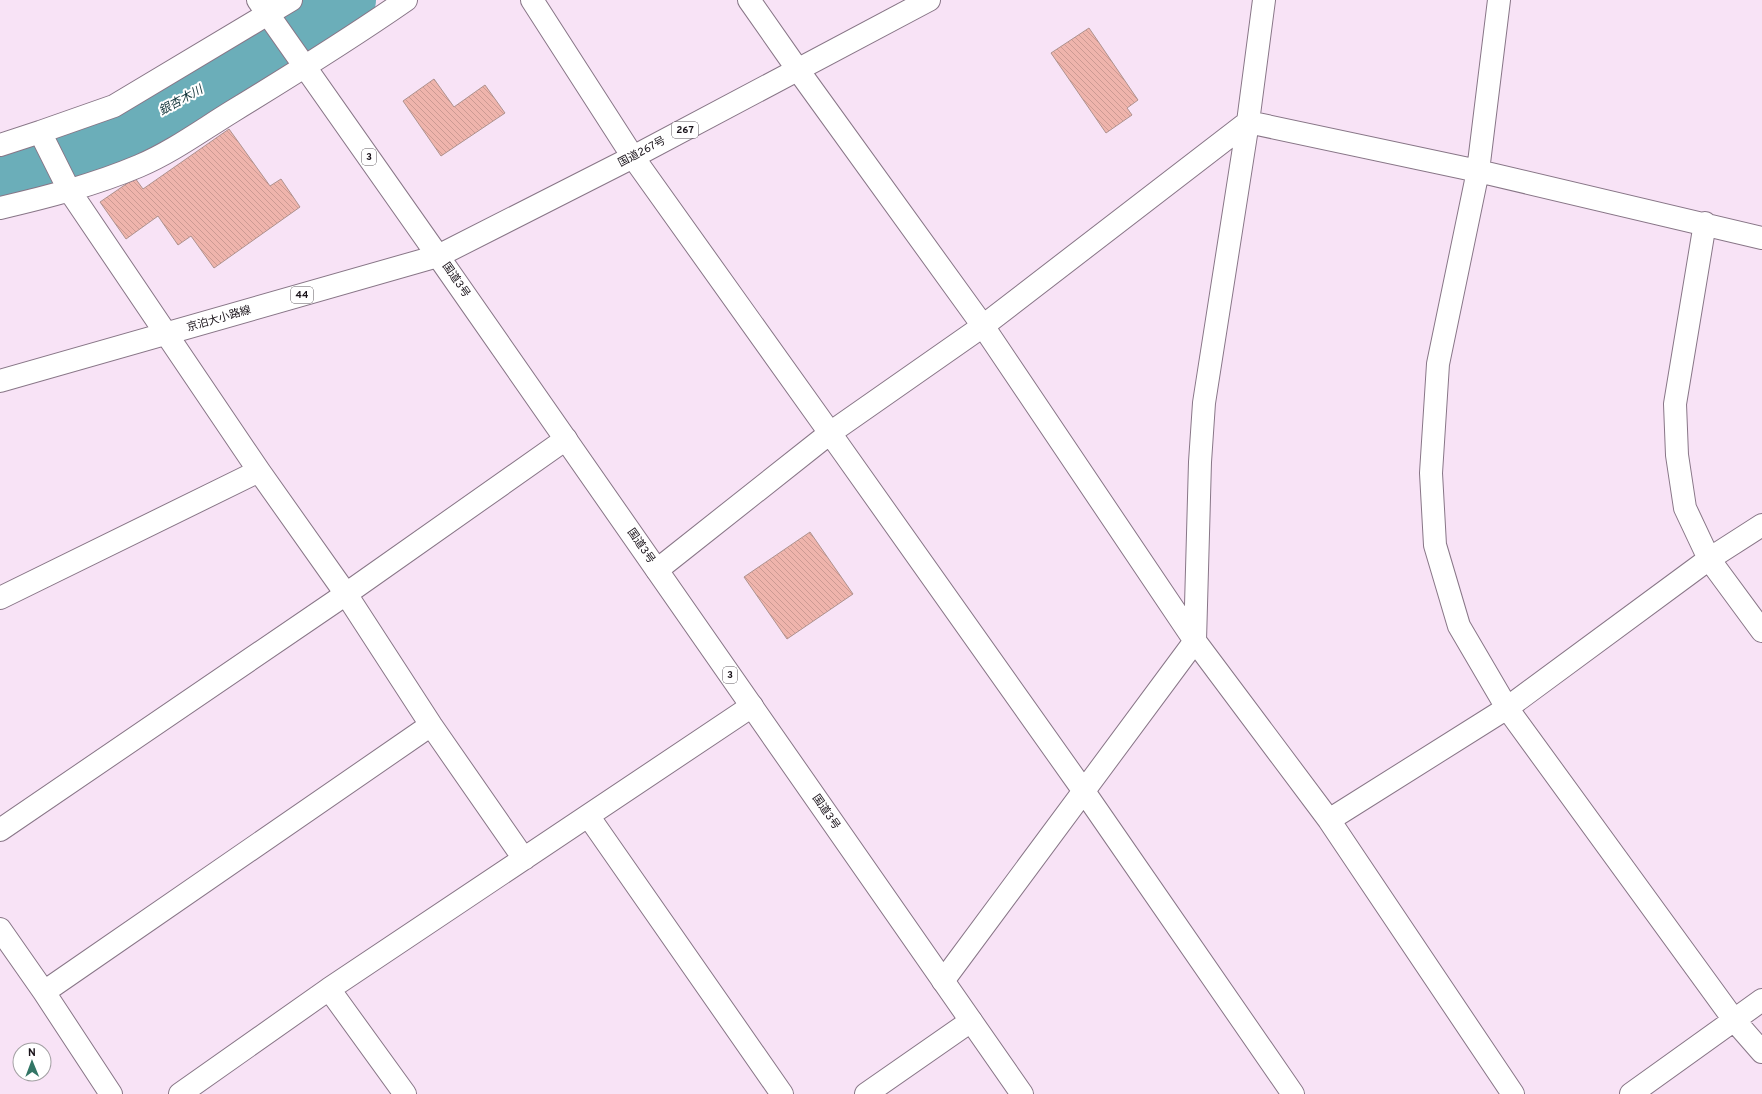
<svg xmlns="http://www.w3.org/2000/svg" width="1762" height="1094" font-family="Overpass,'Noto Sans JP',sans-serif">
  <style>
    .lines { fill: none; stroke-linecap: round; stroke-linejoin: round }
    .river { stroke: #6baeb9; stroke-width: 52 }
    .building { fill: url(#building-back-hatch); stroke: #ae928e }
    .minor-casing { stroke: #887687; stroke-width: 24 }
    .major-casing { stroke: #887687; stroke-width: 24 }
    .highway-casing { stroke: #887687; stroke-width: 24 }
    .minor { stroke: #fff; stroke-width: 22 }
    .major { stroke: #fff; stroke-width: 22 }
    .highway { stroke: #fff; stroke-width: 22 }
    .labels { text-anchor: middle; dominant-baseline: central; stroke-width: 4; stroke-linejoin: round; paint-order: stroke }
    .shield { fill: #fff; stroke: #5e595e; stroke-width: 1 }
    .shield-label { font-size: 10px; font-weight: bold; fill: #191219 }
    .street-label { font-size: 11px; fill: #191219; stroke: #fff }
    .water-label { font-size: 12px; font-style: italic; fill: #13353a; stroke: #fff }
  </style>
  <defs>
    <pattern id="building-back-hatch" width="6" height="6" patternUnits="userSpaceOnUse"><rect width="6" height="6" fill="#efb4ac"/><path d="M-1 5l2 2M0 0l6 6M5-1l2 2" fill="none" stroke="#cc9a93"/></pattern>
  </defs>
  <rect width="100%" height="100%" fill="#f8e3f6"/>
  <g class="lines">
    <path class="river" d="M0 177 101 146 257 59 350 0"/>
  </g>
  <path class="building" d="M1089 28 1138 100 1127 108 1132 115 1106 133 1051 53Z
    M434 79 454 107 485 85 505 113 441 156 403 101Z
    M229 129 270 186 281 179 300 207 214 268 191 236 178 245 158 216 126 239 100 202 135 178 143 189Z
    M810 532 853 594 787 639 744 577Z"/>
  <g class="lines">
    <defs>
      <path id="minor" d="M532 0 633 157 830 433 1083 790 1293 1094
        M749 0 798 70 983 326 1195 641 1329 820 1513 1094
        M1499 0 1478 171 1438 364 1431 473 1435 545 1459 626 1507 708 1734 1020 1762 1052
        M40 132 69 190 259 471 346 594 431 725 524 859
        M0 145 40 132 114 106 291 0
        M0 208C47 197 94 185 139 166 172 152 202 130 233 111 292 75 350 39 406 0
        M1705 223 1675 404 1677 455 1685 508 1709 559 1762 631
        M657 570 830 433 983 326 1248 122 1478 171 1762 238
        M0 598 259 471
        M589 817 782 1094
        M1329 820 1507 708 1709 559 1762 525
        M0 830 346 594 566 439
        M0 929 44 992 111 1094
        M943 981 1195 641 1200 462 1204 403 1248 122 1264 0
        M329 989 405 1094
        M44 992 431 725
        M180 1094 329 989 752 706
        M866 1094 971 1021
        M1631 1094 1762 1000"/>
      <path id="major" d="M0 381 438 256"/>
      <path id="highway" d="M258 0 438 256 1022 1094
        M438 256 633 157 929 0"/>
    </defs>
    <use href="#minor" class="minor-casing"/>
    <use href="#major" class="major-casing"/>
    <use href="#highway" class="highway-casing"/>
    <use href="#minor" class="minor"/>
    <use href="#major" class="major"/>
    <use href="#highway" class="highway"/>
  </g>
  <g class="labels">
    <g class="shield">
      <rect x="672" y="122" width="26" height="16" rx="3"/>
      <rect x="362" y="149" width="14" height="16" rx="3"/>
      <rect x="291" y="287" width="22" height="16" rx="3"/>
      <rect x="723" y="667" width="14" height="16" rx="3"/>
    </g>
    <g class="shield-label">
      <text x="685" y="130">267</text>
      <text x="369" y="157">3</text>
      <text x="302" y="295">44</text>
      <text x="730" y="675">3</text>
    </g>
    <g class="street-label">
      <text transform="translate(642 152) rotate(-28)">国道267号</text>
      <text transform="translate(456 280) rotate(55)">国道3号</text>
      <text transform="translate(219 319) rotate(-16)">京泊大小路線</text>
      <text transform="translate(641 546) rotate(55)">国道3号</text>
      <text transform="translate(826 812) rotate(55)">国道3号</text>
    </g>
    <g class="water-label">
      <text transform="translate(181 101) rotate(-29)">銀杏木川</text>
    </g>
  </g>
  <g transform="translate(32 1062) rotate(359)"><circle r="19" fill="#ffffff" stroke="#a3a0a3"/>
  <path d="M0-3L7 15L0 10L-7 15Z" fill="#327565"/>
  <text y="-6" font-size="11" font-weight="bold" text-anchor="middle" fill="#191219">N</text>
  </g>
</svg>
